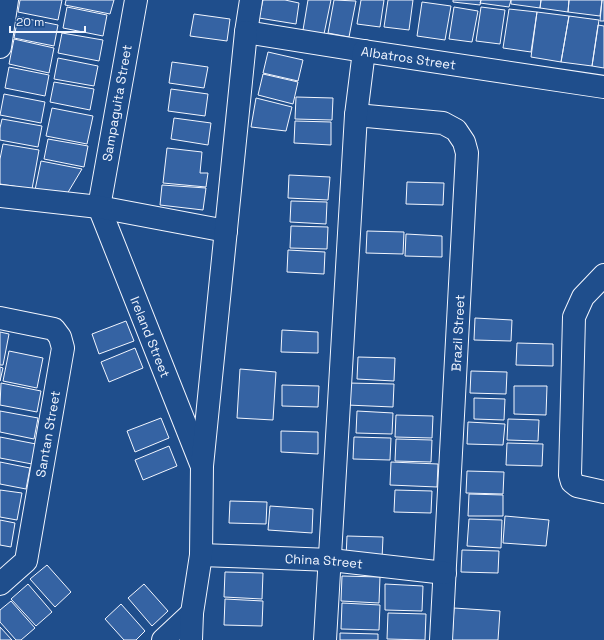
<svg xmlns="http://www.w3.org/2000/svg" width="604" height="640" font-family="'Space Grotesk',sans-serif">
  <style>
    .building { fill: #3563a3; stroke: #f2f6ff }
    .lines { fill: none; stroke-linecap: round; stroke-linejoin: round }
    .minor-casing { stroke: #f2f6ff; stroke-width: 24 }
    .minor { stroke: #1f4e8c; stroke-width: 22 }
    .labels { text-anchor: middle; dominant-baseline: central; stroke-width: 3; stroke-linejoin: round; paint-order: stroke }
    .street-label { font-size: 13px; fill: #f2f6ff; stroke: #1f4e8c }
  </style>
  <rect width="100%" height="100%" fill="#1f4e8c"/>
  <path class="building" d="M20 0H62L58 20 18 12Z
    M66 0H114L110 14 65 5Z
    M263 0H285L299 3 296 24 259 18Z
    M308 0H331L324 34 303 30Z
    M334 0 356 1 349 37 328 33Z
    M361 0H384L380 27 357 24Z
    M388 0H413L409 30 384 27Z
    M453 0H481L480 5 453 2Z
    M481 0H511L509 7 480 3Z
    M511 0H541L540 8 511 4Z
    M541 0H569L568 12 540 8Z
    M569 0H602L600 16 568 12Z
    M602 0H604V21H600Z
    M422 2 451 6 445 40 417 36Z
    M67 7 107 15 103 36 63 28Z
    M454 7 478 11 472 42 449 39Z
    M481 7 505 10 500 44 476 41Z
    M509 9 537 12 531 52 503 48Z
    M537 12 569 16 561 62 531 57Z
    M194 14 230 19 227 41 190 36Z
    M569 16 599 20 592 66 561 62Z
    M18 17 58 25 54 46 14 38Z
    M598 25 604 26V68L592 66Z
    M62 33 103 40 99 61 58 53Z
    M14 39 54 48 49 73 9 64Z
    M268 52 303 60 298 81 263 73Z
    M58 58 98 66 94 86 54 79Z
    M172 62 208 67 204 88 169 83Z
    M9 67 49 75 45 96 5 88Z
    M263 74 298 82 293 104 258 95Z
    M54 82 94 89 90 110 50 102Z
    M171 89 208 94 205 116 168 111Z
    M4 94 45 102 41 123 0 115Z
    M296 97 333 98 332 120 295 119Z
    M256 98 292 107 286 131 251 127Z
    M52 108 93 116 87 144 46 136Z
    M174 118 211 123 208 145 171 139Z
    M2 119 42 126 38 147 0 140V128Z
    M295 121 331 122V145L294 143Z
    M48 139 88 146 84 167 44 159Z
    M3 144 39 150 32 189 0 184V159Z
    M167 148 202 152 200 173H208L206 187 163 183Z
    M41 161 82 169 67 194 35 190Z
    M289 175 330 177 328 200 288 198Z
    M407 182 444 183 443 205 406 204Z
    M162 185 206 188 203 210 160 205Z
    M291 201 327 202 326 224 290 222Z
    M291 226 328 227 327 249 290 248Z
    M367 231 404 232 403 254 366 253Z
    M406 234 442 236V257L405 256Z
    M288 250 325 252 324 274 287 272Z
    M475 318 512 320 511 341 474 340Z
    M126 321 134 341 99 354 92 334Z
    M282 330 318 332V353L281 352Z
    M0 332 9 334 3 365H0Z
    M517 343 553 344V366L516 365Z
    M135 348 143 368 109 382 101 362Z
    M9 351 43 358 37 388 3 381Z
    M358 357 395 358 394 381 357 379Z
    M0 367 3 368 0 381Z
    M240 369 276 372 273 420 237 418Z
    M471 371 507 372 506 394 470 393Z
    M1 383 41 391 37 412 0 405Z
    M348 383 394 384 393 407 347 405Z
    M282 385 319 386 318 407 282 406Z
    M514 386H547L546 415 514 414Z
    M474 398 505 399 504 420 474 419Z
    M0 411 38 418 34 439 0 432Z
    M357 411 393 413 392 434 356 433Z
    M396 415 433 416 432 438 395 437Z
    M161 418 169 438 135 452 127 431Z
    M508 419 539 420 538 441 507 440Z
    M468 422 505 424 503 445 467 444Z
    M281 431 318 432V454L281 452Z
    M0 437 36 444 32 464 0 458Z
    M354 437 391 438 390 460 353 459Z
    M396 439 432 440 431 462 395 461Z
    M507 443 543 444 542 466 506 465Z
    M169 446 177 466 143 480 135 460Z
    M0 462 30 468 26 489 0 484Z
    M391 462 438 464 437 487 390 485Z
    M467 471 504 472 503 494 466 493Z
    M0 490 22 493 17 520 0 517Z
    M395 490 432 491 431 513 394 512Z
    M469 494 503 495V516H468Z
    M230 501 267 502 266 524 229 523Z
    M270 506 313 509 312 533 268 530Z
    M505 516 549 520 546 546 503 543Z
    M469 519 502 520 501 548 467 546Z
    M0 520 15 523 11 547 0 545Z
    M347 536 383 537 382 559 346 558Z
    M462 550 499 551 498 573 461 572Z
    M47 565 71 592 55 607 30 579Z
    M225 572 263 573 262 599 224 597Z
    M342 576 380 577 379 603 341 601Z
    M28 584 52 612 36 626 11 599Z
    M144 584 168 611 152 626 128 598Z
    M385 584 423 586 422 611 385 610Z
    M225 599 263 601 262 626 224 625Z
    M11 601 35 628 21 640H16L0 622V610Z
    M342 603 380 605 379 630 341 629Z
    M121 604 145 631 136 640H124L105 619Z
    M454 608 500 611 498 640H452Z
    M388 613 426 614 425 640 387 639Z
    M0 627 12 640H0Z
    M340 633 378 634V640H340Z"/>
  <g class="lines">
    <defs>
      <g id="minor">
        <path id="s1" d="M136 0 99 207 201 464"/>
        <path id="s2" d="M251 0 246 32 364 51 604 87"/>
        <path d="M0 47 7 0"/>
        <path d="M356 115 443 123 456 130 464 142 467 153 441 640"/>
        <path d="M0 196 99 207 226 231"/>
        <path d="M604 275 583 297 574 317 570 475 572 482 577 486 604 492"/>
        <path d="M0 318 54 329 60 337 63 348 26 561 0 584"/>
        <path id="s3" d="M201 555 331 560 445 573"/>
        <path d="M163 640 192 613"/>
        <path d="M191 640 192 613 201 555 202 466 246 32"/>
        <path d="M325 640 356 115 364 51"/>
      </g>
    </defs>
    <use href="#minor" class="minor-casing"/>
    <use href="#minor" class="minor"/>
  </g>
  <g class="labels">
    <g class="street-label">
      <text stroke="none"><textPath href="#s2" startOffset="197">Albatros Street</textPath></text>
      <text transform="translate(117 103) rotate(-80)">Sampaguita Street</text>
      <text transform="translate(458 333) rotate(-87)">Brazil Street</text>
      <text stroke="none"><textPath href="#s1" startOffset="350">Ireland Street</textPath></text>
      <text transform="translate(48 434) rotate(-80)">Santan Street</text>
      <text stroke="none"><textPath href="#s3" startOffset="123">China Street</textPath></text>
    </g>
  </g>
  <path d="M10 26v6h75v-6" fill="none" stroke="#f2f6ff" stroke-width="2"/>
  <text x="16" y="26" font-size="12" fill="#f2f6ff" stroke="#1f4e8c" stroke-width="3" paint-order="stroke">20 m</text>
</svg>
